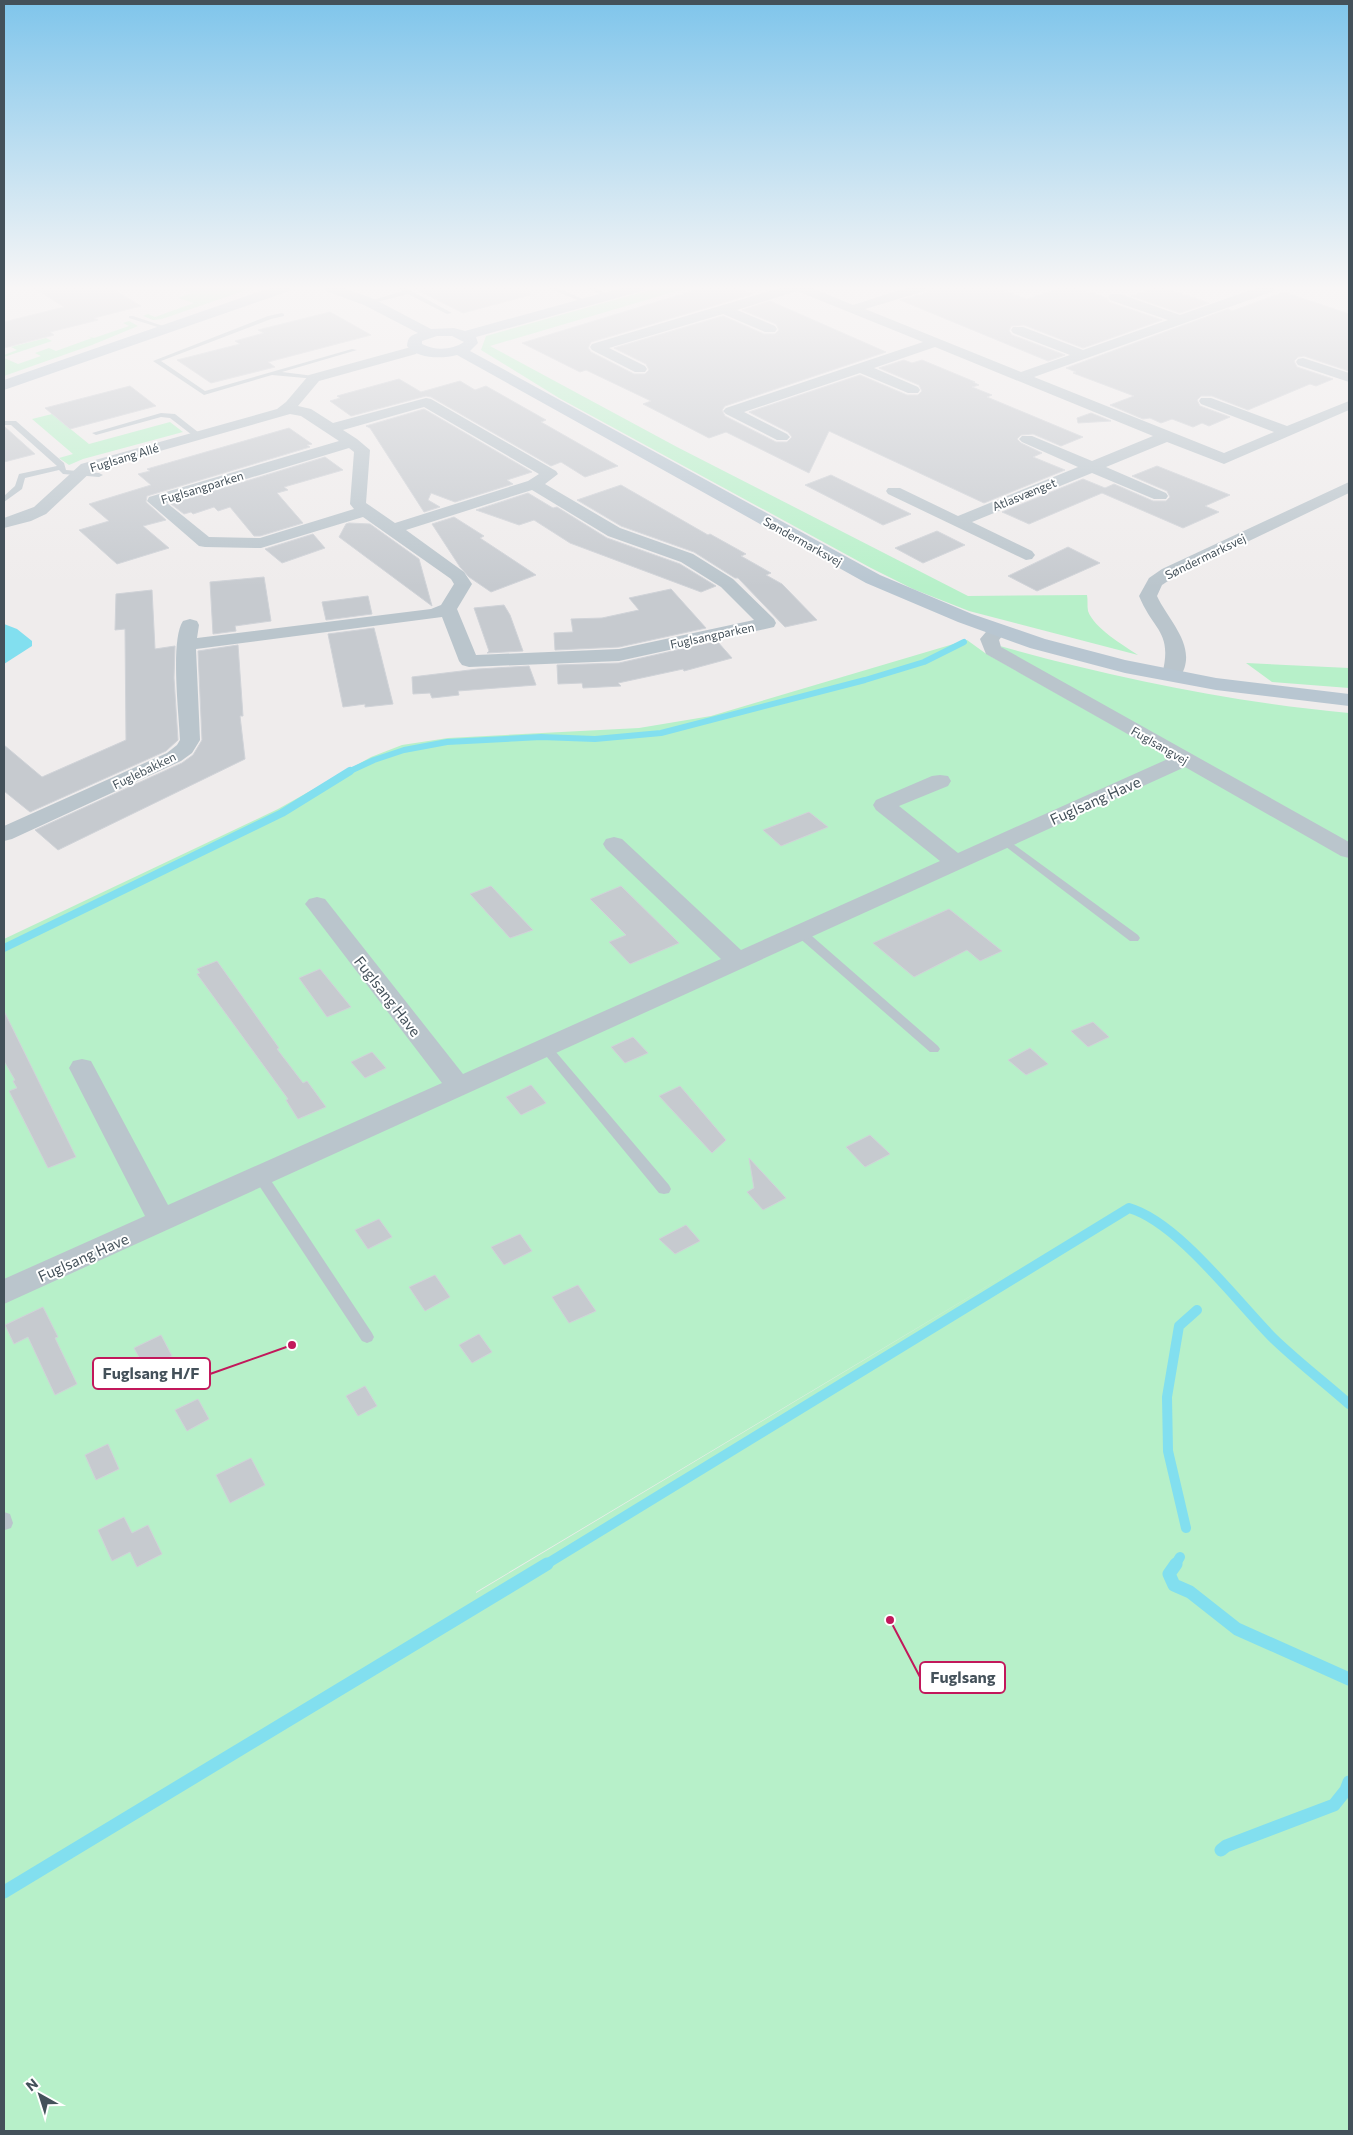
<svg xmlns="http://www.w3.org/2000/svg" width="1353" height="2135" font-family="Commissioner,sans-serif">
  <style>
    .green { fill: #b7f0c9; fill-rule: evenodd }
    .water { fill: #82dfef }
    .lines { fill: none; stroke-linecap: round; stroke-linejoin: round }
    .stream-far3 { stroke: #82dfef; stroke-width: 6 }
    .stream-far2 { stroke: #82dfef; stroke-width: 8 }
    .stream-far1 { stroke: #82dfef; stroke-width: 10 }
    .stream { stroke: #82dfef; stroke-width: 13 }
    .building { fill: #c6cacf; stroke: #d0d3d8 }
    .lane { fill: #bac5cc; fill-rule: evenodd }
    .street { fill: #bac5cc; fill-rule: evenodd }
    .secondary { fill: #b8c6d1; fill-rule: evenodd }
    .labels { text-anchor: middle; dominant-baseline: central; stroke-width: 4; stroke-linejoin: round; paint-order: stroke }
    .far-street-label { font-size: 12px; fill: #44515a; stroke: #fff }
    .street-label { font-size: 15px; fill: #44515a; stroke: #fff }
    .leader { fill: none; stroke: #c2185b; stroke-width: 2 }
    .callout-dot { fill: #c2185b; stroke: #fff; stroke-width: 2 }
    .callout { fill: #fff; stroke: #c2185b; stroke-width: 2 }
    .callout-label { font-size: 16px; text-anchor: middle; font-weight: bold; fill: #44515a }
  </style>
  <rect width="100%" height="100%" fill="#efecec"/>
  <path class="green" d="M180 288H252L162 319 153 320 143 316 148 314 155 317 194 303 178 298 192 293Z
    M657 288H687L490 346 677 447 968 596 1087 595C1088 600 1087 606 1088 611 1094 628 1123 645 1138 655L969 611 913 589 871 568 559 398 481 350 486 336Z
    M129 321 138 326 92 345 4 376V358L18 364 41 356 35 353 49 348 56 351 92 338 86 336 94 338 129 326 123 323Z
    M46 338 52 341 4 357V355L17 350 11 347Z
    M52 414 89 444 170 422 183 432 83 459 69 465 59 458 73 454 32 419Z
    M967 640 985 653 1349 858V2131H4V939L278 809 371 757 402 745 448 738 639 728 711 716ZM1024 1264 476 1593V1592Z
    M1000 646C1114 678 1231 702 1349 713V844L1008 654Z
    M1246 663 1349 668V688L1272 682Z"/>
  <path class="water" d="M4 624 17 629 32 641V646L4 664Z"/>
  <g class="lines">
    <path class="stream-far3" d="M348 772 374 760 404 750 447 742 541 737 595 739 661 733 865 680 924 662 964 642"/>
    <path class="stream-far2" d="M4 948 282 813 350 771"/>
    <path class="stream-far1" d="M1186 1528 1168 1451 1167 1397 1179 1326 1197 1310
      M545 1565 1129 1208C1178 1222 1237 1302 1274 1339 1298 1362 1324 1382 1349 1404
      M1175 1565 1180 1557"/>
    <path class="stream" d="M1176 1564 1169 1574 1174 1585 1190 1592 1237 1629 1349 1679
      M1221 1850 1226 1846 1334 1805 1346 1790 1349 1782
      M4 1892 547 1564"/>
  </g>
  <path class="building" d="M34 288H111L141 306 94 318 98 320 50 332 54 335 4 348V322L64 307Z
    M413 288H529L530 295 463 313Z
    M702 288H739L753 294 591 342 588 348 591 352 634 374H645L649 370 646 364 614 348 723 316 764 334H775L779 330 776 324 742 310 770 301 886 352 725 406 722 410 725 416 776 442H787L792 437 788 432 749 412 860 375 907 395H918L922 391 919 385 879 368 904 360 912 363 922 360 975 382H973L979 385 972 387 992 395 987 397 1083 437 1061 446 1033 434 1021 435 1017 439 1021 443 1042 453 1033 457 1065 470 984 503 829 431 809 473 726 432 709 438 643 404 651 401 586 370 580 372 522 343Z
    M928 288H997L1027 299 1061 288H1078L1107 298 1109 302 1162 320 1083 348 1024 325 1011 326 1009 331 1012 335 1065 355 1048 361 900 300 926 293Z
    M1154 288H1165L1209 303 1180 313 1131 296Z
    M1284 292 1349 314V371L1304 356 1298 357 1294 361 1297 367 1333 379 1316 386 1310 384 1248 410 1212 396H1201L1197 400 1200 406 1230 417 1209 426 1202 423 1193 427 1172 419 1161 423 1150 418 1143 419 1110 405 1134 396 1073 373 1076 372 1066 368 1228 309 1232 311Z
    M330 312 371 335 268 362 275 367 211 383 177 360 240 344 235 341 264 333 258 330Z
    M399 379 421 392 460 381 475 390 486 386 546 420 541 422 618 466 585 477 561 462 551 466 431 397 426 396 351 416 330 401 340 398 337 396Z
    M130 386 156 406 70 429 45 408Z
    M424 409 532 472 507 480 513 484 455 502 431 493 428 500 440 507 424 512 370 428 366 426Z
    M1091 413 1111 421 1078 423 1077 418Z
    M4 427H5L35 454 4 462Z
    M289 428 312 444 307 445 310 447 147 496 146 502 166 520 143 526 169 548 117 564 79 530 109 521 89 504 151 485 138 474 150 471 147 469Z
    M325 457 343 470 284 487 288 490 277 493 303 523 260 536H254L230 507 218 511 214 507 193 514 191 512 184 514 171 504Z
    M1157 466 1230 495 1205 506 1219 512 1183 528 1102 493 1029 524 1002 512 1083 479 1105 488 1114 484 1153 501H1166L1170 497 1167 491 1132 476Z
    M831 475 911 514 883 525 805 485Z
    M621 485 708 535 710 534 746 554 741 556 771 573 766 575 782 584 817 620 785 627 738 578H735L694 552 621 526 577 500Z
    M528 493 553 508 557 507 607 538 680 564 716 586 701 592 570 543 534 520 519 525 476 510Z
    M454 517 484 536 480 538 536 575 491 592 469 577 460 567 432 524Z
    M349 523 370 524 419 559 432 606 339 537 346 524Z
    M937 531 965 545 923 563 895 548Z
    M313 534 325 548 282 563 265 549Z
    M1068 547 1100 563 1037 591 1008 576Z
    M264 577 271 621 235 626 236 631 213 634 210 582Z
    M671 589 706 628 619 647 555 650 554 633 573 632 571 619 602 618 639 610 629 598Z
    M152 590 155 649 175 646 174 678 178 740 166 751 30 812 4 791V745L42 777 126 740 125 629 115 630 116 594Z
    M368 596 372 614 326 620 322 602Z
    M504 605 510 615 523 651 487 653 489 651 474 608Z
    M374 628 393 704 365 707V704L343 707 328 634Z
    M717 641 732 658 684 671 683 669 618 683 621 686 583 688 582 683 558 684 557 665 619 663Z
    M238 645 243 716H240L245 759 58 850 35 830 182 763 193 755 202 740 198 651Z
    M529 666 536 685 458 691 459 695 432 698 430 693 413 694 412 677 478 669Z
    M809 812 828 827 781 846 763 830Z
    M491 886 533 930 510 938 470 894Z
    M621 886 679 943 630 964 609 942 626 935 590 899Z
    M949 909 1002 951 980 961 967 950 914 977 873 943Z
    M217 961 279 1048 277 1049 303 1083 307 1081 326 1107 298 1119 286 1100 288 1099 197 974 200 973 197 969Z
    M320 969 351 1007 327 1017 299 978Z
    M4 1011 76 1157 48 1168 9 1091 17 1088 13 1081 15 1080 4 1061Z
    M1093 1022 1109 1037 1088 1047 1071 1031Z
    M633 1037 648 1053 625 1063 611 1047Z
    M1030 1048 1048 1064 1026 1075 1008 1060Z
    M372 1052 386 1068 365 1078 351 1062Z
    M531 1085 546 1103 521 1115 506 1097Z
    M680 1086 726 1140 712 1153 659 1096Z
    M870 1135 890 1154 865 1167 846 1147Z
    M749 1158 786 1198 763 1210 747 1192 754 1188Z
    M379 1219 392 1237 368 1249 355 1230Z
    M686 1225 700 1241 675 1254 659 1239Z
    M520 1234 532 1251 504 1265 491 1247Z
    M435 1275 450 1297 425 1311 409 1287Z
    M578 1285 596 1311 569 1323 552 1297Z
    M43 1307 58 1337 55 1338 77 1384 55 1395 28 1337 14 1344 5 1325Z
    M479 1334 492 1352 472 1363 459 1345Z
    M161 1335 172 1356 145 1369 134 1348Z
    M365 1386 377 1406 358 1416 346 1396Z
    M198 1399 209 1419 187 1431 175 1410Z
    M108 1444 119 1469 96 1480 85 1455Z
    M251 1458 265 1485 230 1503 216 1475Z
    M124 1517 132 1533 148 1525 162 1554 137 1567 130 1552 112 1561 98 1530Z"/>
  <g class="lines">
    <path class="lane" d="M398 288H406L452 313 447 314 408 294 369 304 366 302 403 291Z
      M548 288H557L590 302 585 303Z
      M587 288H596L611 296 606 297Z
      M282 313 284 314V316L271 319 161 361 205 391 352 349 357 350 282 372 314 376 317 378 316 379 272 375 204 395 153 361 268 316Z
      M129 316H133L169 328 164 329 129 318Z
      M161 413 175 414 203 436 196 438 170 418 161 417 96 435 92 433Z
      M4 421H16L64 463 66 470 99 473 103 475 99 477 63 474 59 470 25 478 22 489 4 502V496L15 486 19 474 57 466 11 425H4Z
      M1005 838 1138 935 1140 938 1138 941H1130L1001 843 1000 841 1001 839Z
      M801 929 805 930 938 1046 940 1049 938 1052H930L797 936 795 933Z
      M546 1044 550 1045 669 1185 671 1189 669 1193 664 1194 659 1193 542 1051 540 1048Z
      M261 1172 266 1173 372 1333 374 1337 372 1341 367 1343 362 1341 256 1181 254 1177 256 1173Z
      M4 1512 10 1514 13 1523 11 1528 5 1530Z"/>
    <path class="street" d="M780 288H812L853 305 906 288H926L925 291 865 309 1021 372 1070 355 1013 333 1011 330 1013 327H1023L1083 350 1168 320 1110 300 1108 297 1110 294H1120L1180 315 1256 288H1275L1274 291 1034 377 1224 453 1274 432 1201 404 1199 401 1201 398H1211L1287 426 1349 401V410L1224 464 1167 442 1106 467 1166 493 1168 496 1166 499H1154L1092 473 972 522 1032 551 1035 555 1032 559 1026 560 888 494 886 491 888 488H900L958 516 1078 467 1022 442 1019 439 1022 436H1032L1092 461 1153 436 935 347 874 368 918 387 920 390 918 393H908L860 373 744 412 787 434 790 437 787 440H777L726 414 723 411 726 408 923 342 797 291 737 310 775 326 777 329 775 332H765L723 314 609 348 645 366 647 369 645 372H635L592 350 590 347 592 344Z
      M411 347 416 348 418 351 416 354 319 381 298 406 311 409 333 423 426 398 431 399 556 471 558 474 545 484 620 528 693 554 733 579 774 619 776 623 774 627 619 661 469 667 462 665 459 661 442 617 196 649 200 740 192 753 181 761 12 839 4 841V826L167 753 177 745 180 740C179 714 170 640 183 621L190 619 197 621 199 625 197 638 431 609 441 605 454 584 451 579 363 517 261 548 205 547 199 546 147 501 149 497 339 441 301 416 290 414 93 470 46 514 31 521 4 528V518L34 507 81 464 277 409 286 402 309 375ZM424 407 539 474 528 481 395 523 366 503 370 450 357 439 343 430ZM349 448 354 452 350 504 354 509 260 538 209 537 167 503ZM532 490 608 536 681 562 721 587 754 620 619 649 476 655 457 609 472 584 464 572 406 530Z
      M1303 358 1349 373V382L1298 365 1296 362 1298 359Z
      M1349 482V493L1174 577 1162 585 1157 596C1169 622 1200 648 1179 679L1172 681 1165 679 1162 675C1173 631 1154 632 1139 596L1149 578 1162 569Z
      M998 624 1005 626 1007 630 999 640 1001 647 1349 842V858L1341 856 1185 767 4 1304V1279L145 1216 69 1068 73 1061 82 1059 91 1061 168 1205 442 1083 309 909 305 904 309 899 317 897 325 899 463 1074 721 959 606 849 603 844 606 839 614 837 622 839 741 950 940 861 876 810 873 805 876 800 932 776 940 775 948 776 951 781 948 786 899 806 958 853 1170 758 986 654 980 639 991 626Z"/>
    <path class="secondary" d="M270 288H291L289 291 4 390V380Z
      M324 288H344L374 299 431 329 454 328 465 331 621 288H644L642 291 476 337 478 343 470 351 880 575 972 614 1045 639 1125 660 1216 678 1349 694V706L1216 690 1125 673 1030 648 958 622 866 583 457 355C442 359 417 359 407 346 408 337 410 336 418 333L364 305 326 291ZM437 336H452L464 342C452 350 435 351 422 344V341Z"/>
  </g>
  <linearGradient id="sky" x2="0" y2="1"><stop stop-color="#7fc5eb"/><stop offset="0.49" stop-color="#f8f6f6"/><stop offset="1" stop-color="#f8f6f6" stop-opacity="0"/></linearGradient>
  <rect width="1353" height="587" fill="url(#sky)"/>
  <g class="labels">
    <g class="far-street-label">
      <text transform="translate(124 457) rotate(-17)">Fuglsang Allé</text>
      <text transform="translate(202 487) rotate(-17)">Fuglsangparken</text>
      <text transform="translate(1024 494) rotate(-22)">Atlasvænget</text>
      <text transform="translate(803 541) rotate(29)">Søndermarksvej</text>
      <text transform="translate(1205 556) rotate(-26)">Søndermarksvej</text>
      <text transform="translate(712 635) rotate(-12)">Fuglsangparken</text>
      <text transform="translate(1160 745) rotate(30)">Fuglsangvej</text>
      <text transform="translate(144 770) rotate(-26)">Fuglebakken</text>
    </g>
    <g class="street-label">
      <text transform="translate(1095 800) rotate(-24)">Fuglsang Have</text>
      <text transform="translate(388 996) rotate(52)">Fuglsang Have</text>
      <text transform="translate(83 1257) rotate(-24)">Fuglsang Have</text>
    </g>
  </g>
  <path class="leader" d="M292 1345L210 1374M890 1620L920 1677"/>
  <g class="callout-dot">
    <circle cx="292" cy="1345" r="5"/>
    <circle cx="890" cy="1620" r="5"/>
  </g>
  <g class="callout">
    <rect x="93" y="1358" width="117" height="31" rx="5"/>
    <rect x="920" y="1662" width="85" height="31" rx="5"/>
  </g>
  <g class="callout-label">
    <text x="151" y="1379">Fuglsang H/F</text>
    <text x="963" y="1683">Fuglsang</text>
  </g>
  <rect width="1353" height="2135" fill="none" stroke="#44515a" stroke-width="10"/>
  <g transform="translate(40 2095) rotate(321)" stroke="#ffffff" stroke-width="4" paint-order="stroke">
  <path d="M0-4L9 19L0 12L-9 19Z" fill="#44515a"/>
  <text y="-8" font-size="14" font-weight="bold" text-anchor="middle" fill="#44515a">N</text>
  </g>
</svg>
